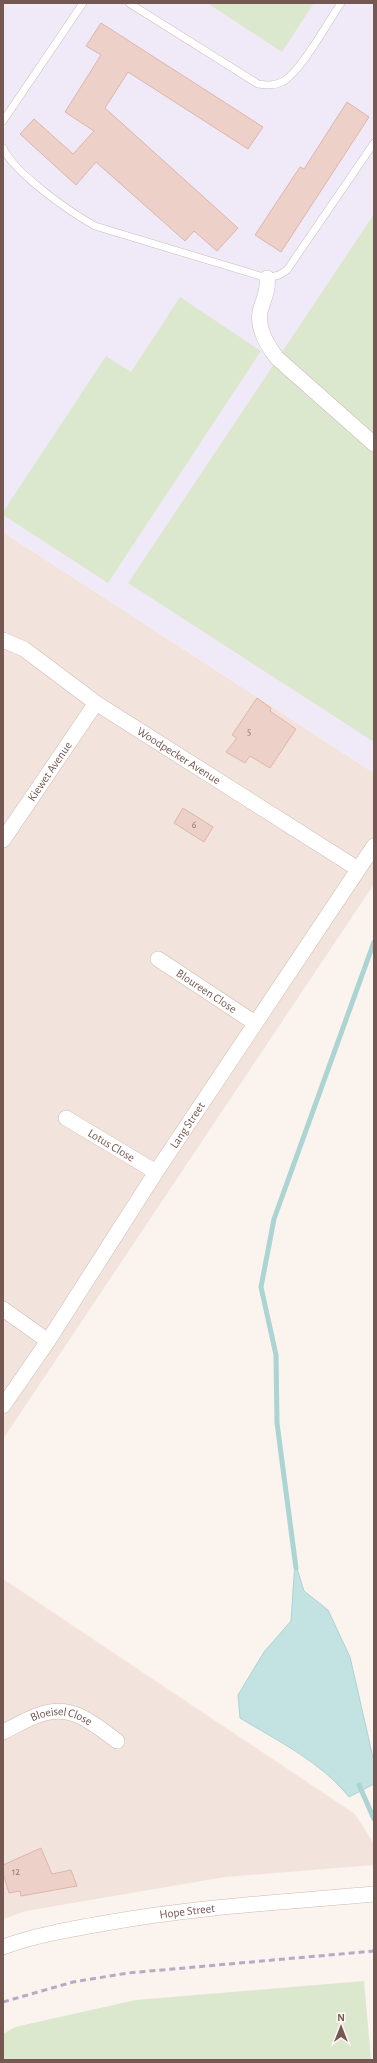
<svg xmlns="http://www.w3.org/2000/svg" width="377" height="2063" font-family="'Alegreya Sans',sans-serif">
  <style>
    .residential { fill: #f2e4dd }
    .education { fill: #f0eaf8 }
    .green { fill: #dce8cd }
    .water { fill: #c3e3e2; stroke: #abd4d3 }
    .lines { fill: none; stroke-linecap: round; stroke-linejoin: round }
    .stream { stroke: #abd4d3; stroke-width: 5 }
    .building { fill: #edd0c8; stroke: #deb5aa }
    .service-casing { stroke: #cdbab4; stroke-width: 8 }
    .minor-casing { stroke: #cdbab4; stroke-width: 16 }
    .service { stroke: #fff; stroke-width: 7 }
    .minor { stroke: #fff; stroke-width: 15 }
    .rail { stroke: #b5abc5; stroke-width: 3; stroke-dasharray: 6 4; stroke-linecap: butt }
    .labels { text-anchor: middle; dominant-baseline: central; stroke-width: 4; stroke-linejoin: round; paint-order: stroke }
    .number-label { font-size: 10px; fill: #937670 }
    .street-label { font-size: 12px; fill: #755852; stroke: #fef8f4 }
  </style>
  <rect width="100%" height="100%" fill="#fbf3ee"/>
  <path class="residential" d="M3 532 374 773V884L3 1439Z
    M3 1579 355 1814 374 1844V1865L225 1877 26 1911 3 1919Z"/>
  <path class="education" d="M3 3H374V773L3 532Z"/>
  <path class="green" d="M207 3H314L282 52Z
    M374 214V742L128 583Z
    M180 297 261 351 108 583 3 515V512L106 356 131 372Z
    M364 1981 371 2060H3V2034L15 2027 136 2000Z"/>
  <path class="water" d="M295 1562 304 1591 328 1610 350 1657 374 1762V1784L349 1797C321 1762 278 1741 240 1718L238 1695 264 1652 291 1621Z"/>
  <g class="lines">
    <path class="stream" d="M296 1568 277 1423 276 1355 261 1287 274 1219 374 942
      M359 1785 374 1819"/>
  </g>
  <path class="building" d="M101 23 263 127 248 149 128 72 105 108 238 228 217 251 194 231 185 241 96 162 76 185 20 134 34 119 73 154 94 131 65 112 101 55 86 46Z
    M347 102 369 117 281 252 255 235 300 167 304 169Z
    M257 698 271 708 270 711 296 729 270 768 250 756 245 763 226 752 237 738 232 735Z
    M183 808 213 827 204 842 174 823Z
    M41 1848 52 1874 71 1870 77 1886 21 1896 20 1891 9 1893 3 1873V1865Z"/>
  <g class="lines">
    <defs>
      <path id="service" d="M129 3 258 84C266 85 274 86 282 82 300 73 328 22 341 3
        M3 121 83 3
        M3 148C14 173 70 212 95 226L267 278 279 275 287 270 374 143"/>
      <g id="minor">
        <path d="M267 278C269 291 263 299 260 312 257 328 267 345 277 358L374 444"/>
        <path id="s1" d="M3 640 24 649 96 703 358 869"/>
        <path id="s2" d="M3 840 96 703"/>
        <path id="s3" d="M158 959 255 1023"/>
        <path id="s4" d="M66 1118 156 1172"/>
        <path d="M3 1309 48 1341"/>
        <path id="s5" d="M3 1406 48 1341 156 1172 374 846"/>
        <path id="s6" d="M3 1732C16 1726 31 1716 45 1713 74 1705 95 1725 117 1741"/>
        <path id="s7" d="M3 1947C36 1935 71 1929 106 1923 194 1907 285 1902 374 1894"/>
      </g>
    </defs>
    <use href="#service" class="service-casing"/>
    <use href="#minor" class="minor-casing"/>
    <use href="#service" class="service"/>
    <use href="#minor" class="minor"/>
    <path class="rail" d="M3 2002 73 1982 128 1973 374 1951"/>
  </g>
  <g class="labels">
    <g class="number-label">
      <text x="249" y="732">5</text>
      <text x="194" y="825">6</text>
      <text x="16" y="1872">12</text>
    </g>
    <g class="street-label">
      <text stroke="none"><textPath href="#s1" startOffset="211">Woodpecker Avenue</textPath></text>
      <text stroke="none"><textPath href="#s2" startOffset="83">Kiewet Avenue</textPath></text>
      <text stroke="none"><textPath href="#s3" startOffset="58">Bloureen Close</textPath></text>
      <text stroke="none"><textPath href="#s5" startOffset="336">Lang Street</textPath></text>
      <text stroke="none"><textPath href="#s4" startOffset="53">Lotus Close</textPath></text>
      <text stroke="none"><textPath href="#s6" startOffset="63">Bloeisel Close</textPath></text>
      <text stroke="none"><textPath href="#s7" startOffset="188">Hope Street</textPath></text>
    </g>
  </g>
  <rect width="377" height="2063" fill="none" stroke="#755852" stroke-width="8"/>
  <g transform="translate(341 2027)" stroke="#fef8f4" stroke-width="3" paint-order="stroke">
  <path d="M0-3L7 15L0 10L-7 15Z" fill="#755852"/>
  <text y="-6" font-size="11" font-weight="bold" text-anchor="middle" fill="#755852">N</text>
  </g>
</svg>
